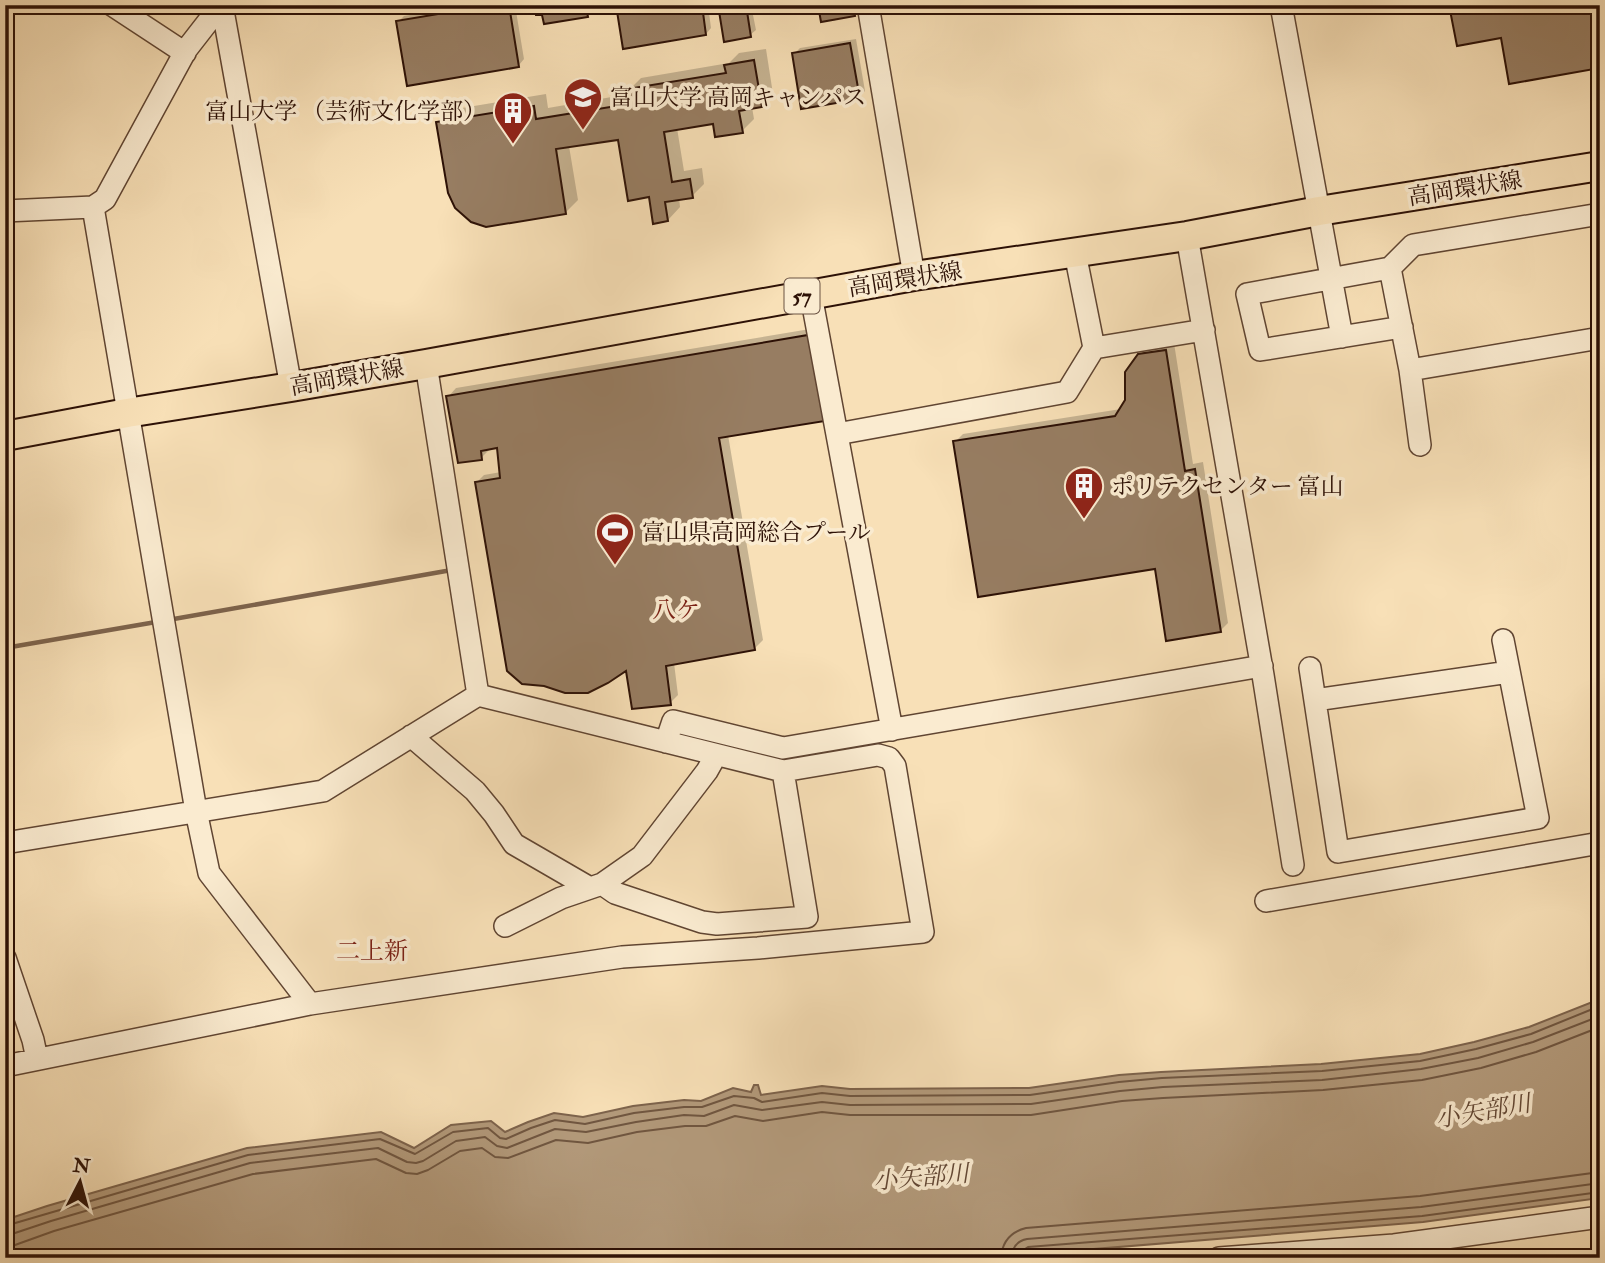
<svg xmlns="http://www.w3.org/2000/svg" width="1605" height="1263" font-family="'IM FELL Double Pica','Noto Serif JP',serif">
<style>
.water{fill:#b39a7b;stroke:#7d634c;stroke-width:2}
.shadow{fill:#0003}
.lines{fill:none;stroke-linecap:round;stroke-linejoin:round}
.shore{stroke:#705640;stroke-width:2}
.stream{stroke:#7d634c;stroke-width:4.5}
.building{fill:#977d62;stroke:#2d1106;stroke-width:2}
.minor-casing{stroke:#604532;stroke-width:24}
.major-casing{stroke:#2d1106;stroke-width:32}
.minor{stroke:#faebd0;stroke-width:21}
.major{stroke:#f8e0b7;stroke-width:28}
.labels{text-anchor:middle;stroke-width:7;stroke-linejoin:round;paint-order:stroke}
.shield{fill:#faebd0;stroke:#6a5243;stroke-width:2}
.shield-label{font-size:21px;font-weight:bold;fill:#2d1106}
.poi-label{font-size:23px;fill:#2d1106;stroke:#faebd0;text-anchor:start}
.street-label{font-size:23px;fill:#2d1106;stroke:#faebd0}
.neighbourhood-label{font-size:24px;fill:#7a1f14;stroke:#faebd0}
.water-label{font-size:24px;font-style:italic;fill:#634835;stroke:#faebd0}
</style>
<rect width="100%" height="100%" fill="#f8e0b7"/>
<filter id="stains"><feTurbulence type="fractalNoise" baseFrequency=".00286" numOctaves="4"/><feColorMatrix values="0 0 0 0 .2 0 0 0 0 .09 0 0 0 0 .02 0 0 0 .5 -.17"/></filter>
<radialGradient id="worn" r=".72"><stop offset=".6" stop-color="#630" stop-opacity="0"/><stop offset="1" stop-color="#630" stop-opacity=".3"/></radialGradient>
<path class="water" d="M 1600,999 L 1600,1198 L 1423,1222 L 984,1258 L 5,1258 L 5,1220 L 47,1206 L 247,1148 L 381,1132 L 414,1148 L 451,1125 L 491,1121 L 505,1132 L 528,1122 L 554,1113 L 583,1117 L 633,1106 L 684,1100 L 701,1101 L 733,1088 L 751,1092 L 754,1085 L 758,1085 L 761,1095 L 822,1086 L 850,1089 L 1029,1088 L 1119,1075 L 1161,1072 L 1321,1064 L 1420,1054 L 1474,1042 L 1529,1027 Z"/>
<path class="shadow" d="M 469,5 L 515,5 L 524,59 L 519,65 L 398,22 L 404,16 Z
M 592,5 L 593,9 L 587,15 L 544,13 Z
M 618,5 L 708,5 L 711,28 L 706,34 Z
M 719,5 L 751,5 L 756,30 L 750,35 Z
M 820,5 L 859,5 L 860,9 L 854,15 Z
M 856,39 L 865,91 L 859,97 L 794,54 L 800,48 Z
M 766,49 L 773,94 L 761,106 L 752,107 L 754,119 L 742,131 L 715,122 L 677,128 L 684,171 L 702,168 L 704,184 L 692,196 L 679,198 L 680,207 L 668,220 L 650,195 L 619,138 L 569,146 L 578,200 L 565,213 L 438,122 L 450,110 L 546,94 L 548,108 L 629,94 L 629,90 L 641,78 L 729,63 L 739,53 Z
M 816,328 L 728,435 L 763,640 L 754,649 L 674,663 L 678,695 L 670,703 L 628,668 L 476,483 L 484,475 L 501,472 L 499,446 L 489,447 L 489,450 L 481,458 L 448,397 L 456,388 Z
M 1174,343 L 1193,464 L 1203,462 L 1228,623 L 1220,631 L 1156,567 L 955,442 L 963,434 L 1121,409 L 1127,400 L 1139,355 L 1148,347 Z"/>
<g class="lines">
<path class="shore" d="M 5,1226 L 248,1155 L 380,1139 L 415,1154 L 453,1132 L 488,1128 L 500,1138 L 506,1139 L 531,1128 L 555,1120 L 585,1124 L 634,1113 L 684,1107 L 702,1107 L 734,1096 L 754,1098 L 762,1102 L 822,1093 L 850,1096 L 1030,1095 L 1119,1082 L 1162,1078 L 1322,1071 L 1420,1061 L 1476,1049 L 1531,1034 L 1600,1006
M 5,1235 L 12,1234 L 51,1221 L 250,1163 L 378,1148 L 407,1162 L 416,1163 L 423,1161 L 456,1141 L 485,1137 L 497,1146 L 507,1148 L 555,1129 L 586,1132 L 636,1122 L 684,1115 L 704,1116 L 734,1105 L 762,1110 L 822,1102 L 850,1105 L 1031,1104 L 1120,1091 L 1163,1087 L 1322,1080 L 1421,1069 L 1478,1058 L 1533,1042 L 1600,1016
M 5,1245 L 15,1245 L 54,1231 L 253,1174 L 376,1159 L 406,1173 L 417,1174 L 428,1170 L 460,1151 L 482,1148 L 495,1157 L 508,1158 L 556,1140 L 588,1143 L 637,1132 L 685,1126 L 706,1126 L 735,1116 L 763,1121 L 822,1112 L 850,1115 L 1031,1115 L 1122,1101 L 1163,1098 L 1323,1090 L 1422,1080 L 1481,1068 L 1536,1052 L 1600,1027
M 1001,1258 C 1002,1242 1010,1232 1026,1228 L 1420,1196 L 1600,1172
M 1012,1258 C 1012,1248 1017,1241 1027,1239 L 1421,1207 L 1600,1183
M 1021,1258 L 1022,1251 L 1028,1247 L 1422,1216 L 1600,1192"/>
<path class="stream" d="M 168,620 L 446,571
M 5,648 L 156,622"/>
</g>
<path class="building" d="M 492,5 L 509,5 L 519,67 L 407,86 L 396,21 Z
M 535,5 L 593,5 L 593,6 L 586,7 L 588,17 L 544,24 L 542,15 L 536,15 Z
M 616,5 L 702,5 L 706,35 L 623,49 Z
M 718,5 L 746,5 L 751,37 L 724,42 Z
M 818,5 L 853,5 L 855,16 L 821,22 Z
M 1449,5 L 1600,5 L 1600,68 L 1509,84 L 1501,38 L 1457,46 Z
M 850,43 L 860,99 L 801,109 L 792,53 Z
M 754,60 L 762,107 L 739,111 L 743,133 L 715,137 L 713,124 L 664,132 L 672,182 L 690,179 L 693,198 L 665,202 L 668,221 L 653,224 L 649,197 L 628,201 L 618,140 L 556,149 L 566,214 L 486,227 L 471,222 L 455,208 L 448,193 L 436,122 L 534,106 L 536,119 L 629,104 L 627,89 L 726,73 L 724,65 Z
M 808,335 L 825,421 L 719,438 L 755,650 L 666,666 L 671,705 L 632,709 L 626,671 L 608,683 L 588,693 L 565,693 L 544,686 L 522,684 L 507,671 L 475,482 L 500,478 L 497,448 L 481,451 L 482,460 L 458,463 L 446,396 Z
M 1166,350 L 1185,471 L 1195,469 L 1221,632 L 1166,641 L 1155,569 L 978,597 L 953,441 L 1115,416 L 1125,400 L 1125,372 L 1138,354 Z"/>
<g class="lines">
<g class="minor-casing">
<path id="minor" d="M 112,5 L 185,53
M 221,5 L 186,50 L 105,199 L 93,207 L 196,811 L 209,873 L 310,1004
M 222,5 L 291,387
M 868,5 L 914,276
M 1281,5 L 1342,337
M 5,211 L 93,207
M 1187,236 L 1263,675 L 1293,865
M 1075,253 L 1094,348
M 1390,268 L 1410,370 L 1420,445
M 811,295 L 892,730
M 1402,327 L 1260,350 L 1247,294 L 1390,268 L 1413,245 L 1600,214
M 426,364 L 478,695
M 1410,370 L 1600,338
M 837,434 L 1067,392 L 1094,348 L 1204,330
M 1310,668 L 1338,852 L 1538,818 L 1503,640
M 1315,700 L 1509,672
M 411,736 L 475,791 L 494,814 L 514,844 L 590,888
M 666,742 L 673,721 L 783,748 L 1262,666
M 5,843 L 323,791 L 478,695 L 783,771 L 878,755 L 889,758 L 895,766 L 923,932 L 758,948 L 622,957 L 310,1004 L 5,1066
M 602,884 L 615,893 L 702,922 L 717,924 L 807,917 L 783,771
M 1266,901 L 1600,843
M 505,926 L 561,898 L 602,884 L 642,856 L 707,771 L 716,755
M 5,958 L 33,1040 L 37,1059
M 1219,1258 L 1394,1245 L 1600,1217"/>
</g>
<g class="major-casing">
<path id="major" d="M 5,436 L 127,413 L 291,387 L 426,364 L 914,276 L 1187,236 L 1319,211 L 1600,166"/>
</g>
<use href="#minor" class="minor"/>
<use href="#major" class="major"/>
</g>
<defs>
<g id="university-pin" transform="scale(2.0125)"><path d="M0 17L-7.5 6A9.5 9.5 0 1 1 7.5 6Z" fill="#8f2418" stroke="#faebd0"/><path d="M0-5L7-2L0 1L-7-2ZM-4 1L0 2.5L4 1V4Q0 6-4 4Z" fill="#fff"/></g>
<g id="building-pin" transform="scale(2.0125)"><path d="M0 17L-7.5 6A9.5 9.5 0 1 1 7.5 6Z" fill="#8f2418" stroke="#faebd0"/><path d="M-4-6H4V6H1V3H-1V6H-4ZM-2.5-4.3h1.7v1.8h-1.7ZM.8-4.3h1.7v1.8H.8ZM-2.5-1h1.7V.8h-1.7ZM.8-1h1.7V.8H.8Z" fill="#fff"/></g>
<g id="stadium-pin" transform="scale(2.0125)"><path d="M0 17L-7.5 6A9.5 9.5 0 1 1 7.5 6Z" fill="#8f2418" stroke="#faebd0"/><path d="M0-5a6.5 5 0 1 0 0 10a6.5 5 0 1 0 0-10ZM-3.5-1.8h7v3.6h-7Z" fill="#fff"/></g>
</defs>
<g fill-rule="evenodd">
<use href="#university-pin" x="583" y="97"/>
<use href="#building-pin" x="513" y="111"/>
<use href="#building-pin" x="1084" y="486"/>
<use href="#stadium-pin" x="615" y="532"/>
</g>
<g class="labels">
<rect class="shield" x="784.5" y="278.5" width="35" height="35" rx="5"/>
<g class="shield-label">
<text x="802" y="303">57</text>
</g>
<g class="poi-label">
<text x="610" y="105">富山大学 高岡キャンパス</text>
<text x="486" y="119" text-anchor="end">富山大学 （芸術文化学部）</text>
<text x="1111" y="494">ポリテクセンター 富山</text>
<text x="642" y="540">富山県高岡総合プール</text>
</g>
<g class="street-label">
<text transform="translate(1465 188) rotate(-9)" y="8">高岡環状線</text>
<text transform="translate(905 279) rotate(-9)" y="8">高岡環状線</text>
<text transform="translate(347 377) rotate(-10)" y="8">高岡環状線</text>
</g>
<g class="neighbourhood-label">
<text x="676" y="618">八ケ</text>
<text x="372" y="959">二上新</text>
</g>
<g class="water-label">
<text transform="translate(1483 1111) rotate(-10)" y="8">小矢部川</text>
<text transform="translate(921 1177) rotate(-5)" y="8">小矢部川</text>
</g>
</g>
<rect width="1605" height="1263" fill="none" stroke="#f8e0b7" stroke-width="28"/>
<rect x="7" y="7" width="1591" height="1249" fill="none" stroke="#2d1106" stroke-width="3.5"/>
<rect x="14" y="14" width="1577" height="1235" fill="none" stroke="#2d1106" stroke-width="2"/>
<g transform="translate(80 1182) rotate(6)" stroke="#faebd0" stroke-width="5" paint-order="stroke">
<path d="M0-5L12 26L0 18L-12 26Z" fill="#2d1106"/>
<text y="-10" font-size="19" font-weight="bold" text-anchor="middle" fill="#2d1106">N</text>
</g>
<rect width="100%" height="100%" filter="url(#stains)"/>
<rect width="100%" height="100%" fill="url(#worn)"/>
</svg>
